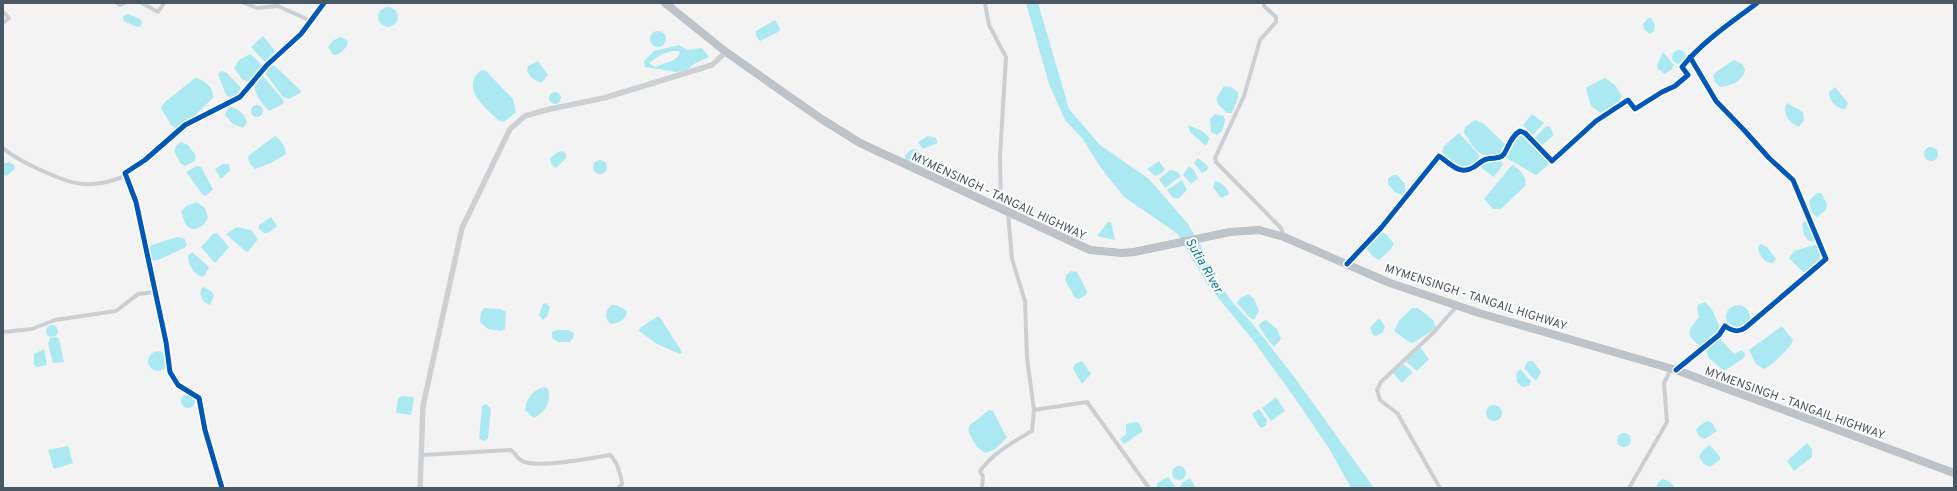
<svg xmlns="http://www.w3.org/2000/svg" width="1957" height="491" font-family="Overpass,sans-serif">
<style>
.water{fill:#aae9f2;fill-rule:evenodd}
.lines{fill:none;stroke-linecap:round;stroke-linejoin:round}
.highway-casing{stroke:#b7bec3;stroke-width:8}
.street{stroke:#cccfd2;stroke-width:4}
.secondary{stroke:#cdd0d3;stroke-width:5.5}
.highway{stroke:#bdc3c8;stroke-width:7}
.cycleway-casing{stroke:#fff;stroke-width:8}
.cycleway{stroke:#0057b8;stroke-width:5}
.labels{text-anchor:middle;stroke-width:4;stroke-linejoin:round;paint-order:stroke}
.street-label{font-size:12px;fill:#485761;stroke:#fff}
.water-label{font-size:13px;font-style:italic;fill:#087d8e;stroke:#fff}
</style>
<rect width="100%" height="100%" fill="#f3f3f3"/>
<path class="water" d="M 1026,3 L 1038,3 L 1069,109 L 1100,145 L 1149,179 L 1188,224 L 1202,248 L 1209,269 L 1233,303 L 1252,323 L 1295,378 L 1374,488 L 1351,488 L 1330,450 L 1299,404 L 1253,340 L 1207,284 L 1178,234 L 1124,197 L 1101,168 L 1082,138 L 1065,120 L 1049,84 Z
M378 17a10 10 0 1 1 20 0a10 10 0 1 1-20 0Z
M 128,14 L 140,19 L 142,22 L 141,26 L 137,27 L 124,21 L 123,16 Z
M 1648,18 L 1651,18 L 1655,25 L 1654,31 L 1650,34 L 1644,29 L 1643,24 Z
M 775,20 L 780,29 L 780,31 L 760,41 L 756,36 L 756,31 Z
M650 39a8 8 0 1 1 16 0a8 8 0 1 1-16 0Z
M 263,36 L 275,51 L 271,58 L 265,62 L 251,47 Z
M 341,37 L 348,41 C 347,48 340,56 333,55 L 328,47 L 334,40 Z
M 679,45 L 687,50 L 702,48 L 709,57 L 694,64 L 687,70 L 676,72 L 645,67 L 644,61 L 654,51 ZM 673,51 L 679,51 L 680,54 L 674,60 L 655,67 L 649,63 L 662,54 Z
M1672 57a7 7 0 1 1 14 0a7 7 0 1 1-14 0Z
M 1663,52 L 1674,65 L 1671,70 L 1665,74 L 1658,69 L 1657,65 Z
M 250,54 L 259,62 L 262,67 L 255,77 L 247,82 L 242,79 L 234,68 L 239,60 Z
M 1734,60 L 1742,64 L 1745,69 C 1744,81 1731,86 1720,87 L 1715,82 L 1713,76 L 1717,71 Z
M 538,61 L 548,75 L 541,83 L 532,78 L 527,71 L 528,66 Z
M 274,65 L 298,88 L 301,91 L 300,93 L 289,99 L 283,97 L 265,73 L 270,67 Z
M 481,70 L 486,71 L 513,99 L 516,112 L 504,122 L 498,120 C 484,106 460,88 481,70 Z
M 221,71 L 227,73 L 241,88 L 233,99 L 226,95 L 218,74 Z
M 263,76 L 284,101 L 283,104 L 269,111 C 261,103 245,83 263,76 Z
M 195,78 C 204,79 215,89 213,98 L 190,120 L 175,128 L 171,125 L 161,108 L 165,102 Z
M 1605,78 L 1615,85 L 1622,96 L 1618,103 L 1601,113 L 1591,106 L 1586,89 L 1587,87 Z
M 1224,86 L 1231,87 L 1238,92 L 1238,98 L 1232,113 L 1227,113 L 1219,105 L 1216,99 Z
M 1835,87 L 1848,103 L 1845,109 C 1836,109 1829,100 1829,92 Z
M549 98a6 6 0 1 1 12 0a6 6 0 1 1-12 0Z
M 1787,103 L 1803,112 L 1804,120 L 1799,127 C 1789,124 1781,112 1787,103 Z
M251 111a6 6 0 1 1 12 0a6 6 0 1 1-12 0Z
M 232,107 C 239,109 245,115 247,122 L 243,128 L 233,124 L 225,115 L 228,108 Z
M 1215,114 L 1224,116 L 1225,121 L 1222,131 L 1217,135 L 1211,132 L 1210,119 Z
M 1532,114 L 1544,123 L 1532,136 L 1523,125 Z
M 1475,120 L 1484,124 L 1505,144 C 1507,155 1488,158 1480,153 C 1473,149 1469,139 1464,133 L 1465,127 Z
M 1188,125 L 1202,131 L 1210,138 L 1206,146 L 1190,132 Z
M 1546,126 L 1550,127 L 1554,135 L 1541,146 L 1535,137 Z
M 1459,133 L 1480,156 L 1478,161 L 1467,168 L 1456,165 L 1442,152 L 1444,146 Z
M 1521,133 L 1549,161 L 1548,165 L 1536,175 L 1506,158 L 1507,153 Z
M 275,136 C 281,139 286,148 286,154 L 271,163 L 255,169 L 249,162 L 248,156 Z
M 928,136 L 936,138 L 938,143 L 923,149 L 918,142 Z
M 181,142 L 188,145 L 196,156 L 195,161 L 185,166 L 181,164 L 174,151 L 176,146 Z
M1924 154a7 7 0 1 1 14 0a7 7 0 1 1-14 0Z
M 912,149 L 916,149 L 920,153 L 922,160 L 919,165 L 905,160 L 905,155 Z
M 562,151 L 566,154 L 566,158 L 556,168 L 551,164 L 550,158 L 558,152 Z
M 1198,158 L 1208,166 L 1207,170 L 1202,173 L 1194,163 Z
M 1501,159 L 1503,165 L 1494,177 L 1479,166 L 1490,160 Z
M593 167a7 7 0 1 1 14 0a7 7 0 1 1-14 0Z
M 1159,161 L 1165,170 L 1162,173 L 1155,176 L 1147,169 Z
M 9,162 L 14,165 L 15,169 L 6,176 L 3,173 L 3,164 Z
M 223,164 L 229,164 L 230,170 L 221,179 L 215,169 Z
M 1513,165 C 1520,170 1528,178 1525,186 L 1501,209 L 1493,209 L 1484,199 L 1511,166 Z
M 197,166 L 201,167 L 213,189 L 206,196 L 203,195 L 186,172 Z
M 1189,166 L 1194,170 L 1198,178 L 1191,184 L 1183,175 Z
M 1170,170 L 1178,172 L 1181,176 L 1165,188 L 1159,179 Z
M 1393,175 L 1397,175 L 1405,184 L 1405,191 L 1402,195 L 1395,192 L 1388,184 L 1388,179 Z
M 1182,180 L 1187,190 L 1178,199 L 1172,197 L 1167,190 Z
M 1215,181 C 1221,182 1227,187 1229,194 L 1221,198 L 1213,187 Z
M 1817,193 L 1821,193 L 1827,204 L 1826,210 L 1817,217 L 1812,213 L 1809,201 Z
M 197,202 L 205,208 L 208,217 C 206,222 205,224 200,227 C 187,234 185,222 181,212 L 186,206 Z
M 271,217 L 277,226 L 268,233 L 264,233 L 259,229 L 259,225 Z
M 1805,221 L 1812,225 L 1816,241 L 1815,242 L 1809,241 L 1804,235 L 1802,224 Z
M 1108,222 L 1111,222 L 1115,240 L 1097,236 Z
M 237,227 L 251,230 L 258,239 L 248,252 L 245,251 L 226,234 Z
M 1381,232 L 1386,234 L 1394,244 L 1391,249 L 1379,260 L 1373,257 L 1366,248 L 1369,242 Z
M 217,233 L 229,247 L 216,262 L 214,262 L 201,247 L 213,234 Z
M 177,237 L 184,238 L 187,245 L 184,248 L 158,260 L 151,261 L 149,246 Z
M 1760,244 L 1767,247 L 1776,259 L 1773,263 C 1764,263 1760,256 1758,248 Z
M 1818,244 C 1824,258 1817,268 1803,272 L 1789,258 L 1794,251 Z
M 192,252 L 209,267 L 205,275 L 202,277 C 194,274 188,265 188,256 Z
M 1071,271 L 1077,272 L 1087,291 L 1086,295 L 1079,299 L 1075,298 L 1065,280 L 1067,274 Z
M 204,287 L 212,292 L 214,296 L 210,305 C 203,303 198,295 202,288 Z
M 1249,294 L 1254,299 L 1259,311 L 1254,320 L 1249,317 L 1237,303 L 1240,298 Z
M 1705,302 L 1711,308 L 1720,327 L 1718,332 L 1700,346 C 1685,334 1688,331 1699,317 L 1697,307 L 1699,304 Z
M 546,303 L 550,307 L 547,316 L 543,320 L 539,315 L 543,304 Z
M 612,305 L 616,305 L 627,311 C 626,320 619,323 611,324 C 604,319 605,309 612,305 Z
M1726 317a12 12 0 1 1 24 0a12 12 0 1 1-24 0Z
M 484,308 L 501,309 L 506,312 L 505,329 L 501,331 L 488,329 L 480,322 L 481,312 Z
M 1412,308 L 1418,308 L 1433,320 L 1436,328 L 1413,343 L 1409,342 L 1394,331 L 1399,321 Z
M 658,316 L 661,319 L 682,352 L 680,354 L 657,344 L 639,331 L 640,328 Z
M 1378,319 L 1381,320 L 1385,327 L 1383,332 L 1376,336 L 1373,335 L 1370,328 Z
M 1266,320 L 1277,329 L 1281,339 L 1274,347 L 1265,336 L 1259,326 L 1260,323 Z
M46 331a6 6 0 1 1 12 0a6 6 0 1 1-12 0Z
M 1782,326 L 1793,340 C 1792,347 1771,366 1764,369 L 1756,364 L 1749,350 Z
M 557,330 L 568,330 L 574,333 L 573,338 L 570,342 L 558,342 L 552,338 L 552,332 Z
M 50,338 L 56,337 L 59,339 L 64,362 L 53,363 L 48,344 Z
M 1717,339 L 1720,339 L 1734,354 L 1742,350 L 1745,354 L 1744,358 L 1724,371 L 1709,358 L 1706,351 Z
M 1420,347 L 1429,359 L 1417,371 L 1405,361 Z
M 44,349 L 47,365 L 36,367 L 34,365 L 34,354 Z
M148 361a10 10 0 1 1 20 0a10 10 0 1 1-20 0Z
M 1082,361 L 1091,374 L 1082,384 L 1073,369 L 1075,364 Z
M 1528,361 L 1533,361 L 1541,372 L 1536,381 L 1524,368 Z
M 1403,364 L 1413,372 L 1402,383 L 1393,373 Z
M 1520,369 L 1531,381 L 1529,386 L 1522,387 L 1517,382 L 1516,374 Z
M 545,387 L 548,389 C 552,402 545,412 534,418 L 525,410 C 526,399 533,389 545,387 Z
M181 401a7 7 0 1 1 14 0a7 7 0 1 1-14 0Z
M 402,396 L 412,397 L 414,399 L 411,415 L 396,413 L 398,398 Z
M 1276,397 L 1285,411 L 1271,421 L 1262,408 Z
M 486,404 L 491,409 L 488,438 L 485,441 L 479,439 L 482,406 Z
M1486 413a8 8 0 1 1 16 0a8 8 0 1 1-16 0Z
M 1259,409 L 1267,420 L 1266,425 L 1262,428 L 1259,426 L 1252,414 Z
M 989,410 L 993,411 L 1007,438 L 995,449 L 986,453 C 976,448 972,440 968,430 L 970,425 Z
M 1707,421 L 1712,423 L 1717,431 L 1705,439 L 1699,436 L 1696,430 L 1699,426 Z
M 1136,422 L 1139,423 L 1143,431 L 1124,444 L 1120,439 L 1126,434 L 1126,424 Z
M1617 440a7 7 0 1 1 14 0a7 7 0 1 1-14 0Z
M 1807,443 L 1812,449 L 1812,457 L 1794,471 L 1787,461 Z
M 1710,445 L 1720,457 L 1720,460 L 1710,467 L 1704,464 L 1699,457 L 1703,450 Z
M 68,446 L 73,463 L 54,469 L 48,450 Z
M1172 473a7 7 0 1 1 14 0a7 7 0 1 1-14 0Z
M 1168,477 L 1176,488 L 1157,488 L 1157,483 Z
M 1190,478 L 1196,488 L 1180,488 L 1182,483 Z
M 1663,479 L 1670,482 L 1675,488 L 1656,488 L 1658,482 Z"/>
<g class="lines">
<g class="highway-casing">
<path id="highway" d="M 665,3 L 726,52 L 820,118 L 860,143 L 1090,250 L 1122,253 L 1134,252 L 1230,232 L 1259,230 L 1284,237 L 1390,283 L 1479,313 L 1676,370 L 1954,473"/>
</g>
<path class="street" d="M 117,3 L 120,5 L 125,3
M 142,3 L 158,12 L 164,3
M 244,3 L 257,8 L 278,6 L 311,21
M 985,3 L 989,25 L 1006,57 L 1000,156 L 1001,209
M 1264,3 L 1264,6 L 1276,17 L 1276,22 L 1260,40 L 1244,96 L 1215,158 L 1216,162 L 1281,228 L 1284,237
M 3,12 L 9,18 L 3,23
M 3,148 C 16,160 66,184 84,184 C 99,185 112,181 126,176
M 1347,264 L 1381,228 L 1439,156 C 1451,164 1460,176 1474,167 C 1479,164 1482,160 1487,159 C 1493,157 1500,160 1504,154 C 1509,146 1511,136 1520,131 L 1525,133 L 1552,161 L 1596,121 L 1628,100 L 1635,109 L 1662,92 L 1675,86 L 1688,75 L 1682,67 C 1703,41 1731,23 1757,3
M 3,332 L 32,329 L 55,320 L 116,311 L 138,294 L 155,292
M 1677,370 L 1719,335 L 1725,326 C 1732,331 1738,333 1745,328 L 1826,259 L 1793,180 L 1769,158 L 1744,130 L 1716,101 L 1690,57
M 1034,410 L 1087,402 L 1149,488
M 422,455 L 511,450 C 515,453 518,459 522,461 C 537,469 592,458 610,455 C 617,461 621,475 622,484 L 618,488
M 222,488 L 205,430 L 199,398 L 178,385 L 170,372 L 166,342 L 136,202 L 125,173 L 145,160 L 185,125 L 240,97 L 267,65 L 301,34 L 324,3
M 982,488 L 983,477 L 980,471 C 993,453 1013,442 1032,431 L 1034,410 L 1027,358 L 1025,301 L 1012,259 L 1008,213
M 1440,488 L 1404,425 L 1398,414 L 1380,400 L 1377,390 L 1381,382 L 1434,332 L 1457,306
M 1629,488 L 1667,422 L 1664,383 L 1671,369"/>
<path class="secondary" d="M 420,488 L 423,406 L 462,228 L 510,129 L 525,116 L 550,109 L 604,98 L 712,65 L 726,52"/>
<use href="#highway" class="highway"/>
<g class="cycleway-casing">
<path id="cycleway" d="M 1347,264 L 1381,228 L 1439,156 C 1451,164 1460,176 1474,167 C 1479,164 1482,160 1487,159 C 1493,157 1500,160 1504,154 C 1509,146 1511,136 1520,131 L 1525,133 L 1552,161 L 1596,121 L 1628,100 L 1635,109 L 1662,92 L 1675,86 L 1688,75 L 1682,67 C 1703,41 1731,23 1757,3
M 1676,370 L 1719,335 L 1725,326 C 1732,331 1738,333 1745,328 L 1826,259 L 1793,180 L 1769,158 L 1744,130 L 1716,101 L 1690,57
M 222,488 L 205,430 L 199,398 L 178,385 L 170,372 L 166,342 L 136,202 L 125,173 L 145,160 L 185,125 L 240,97 L 267,65 L 301,34 L 324,3"/>
</g>
<use href="#cycleway" class="cycleway"/>
</g>
<g class="labels">
<g class="street-label">
<text transform="translate(999 196) rotate(25)" y="4">MYMENSINGH - TANGAIL HIGHWAY</text>
<text transform="translate(1476 297) rotate(18)" y="4">MYMENSINGH - TANGAIL HIGHWAY</text>
<text transform="translate(1795 403) rotate(20)" y="4">MYMENSINGH - TANGAIL HIGHWAY</text>
</g>
<g class="water-label">
<text transform="translate(1205 265) rotate(60)" y="5">Sutia River</text>
</g>
</g>
<rect width="1957" height="491" fill="none" stroke="#485761" stroke-width="8"/>
</svg>
